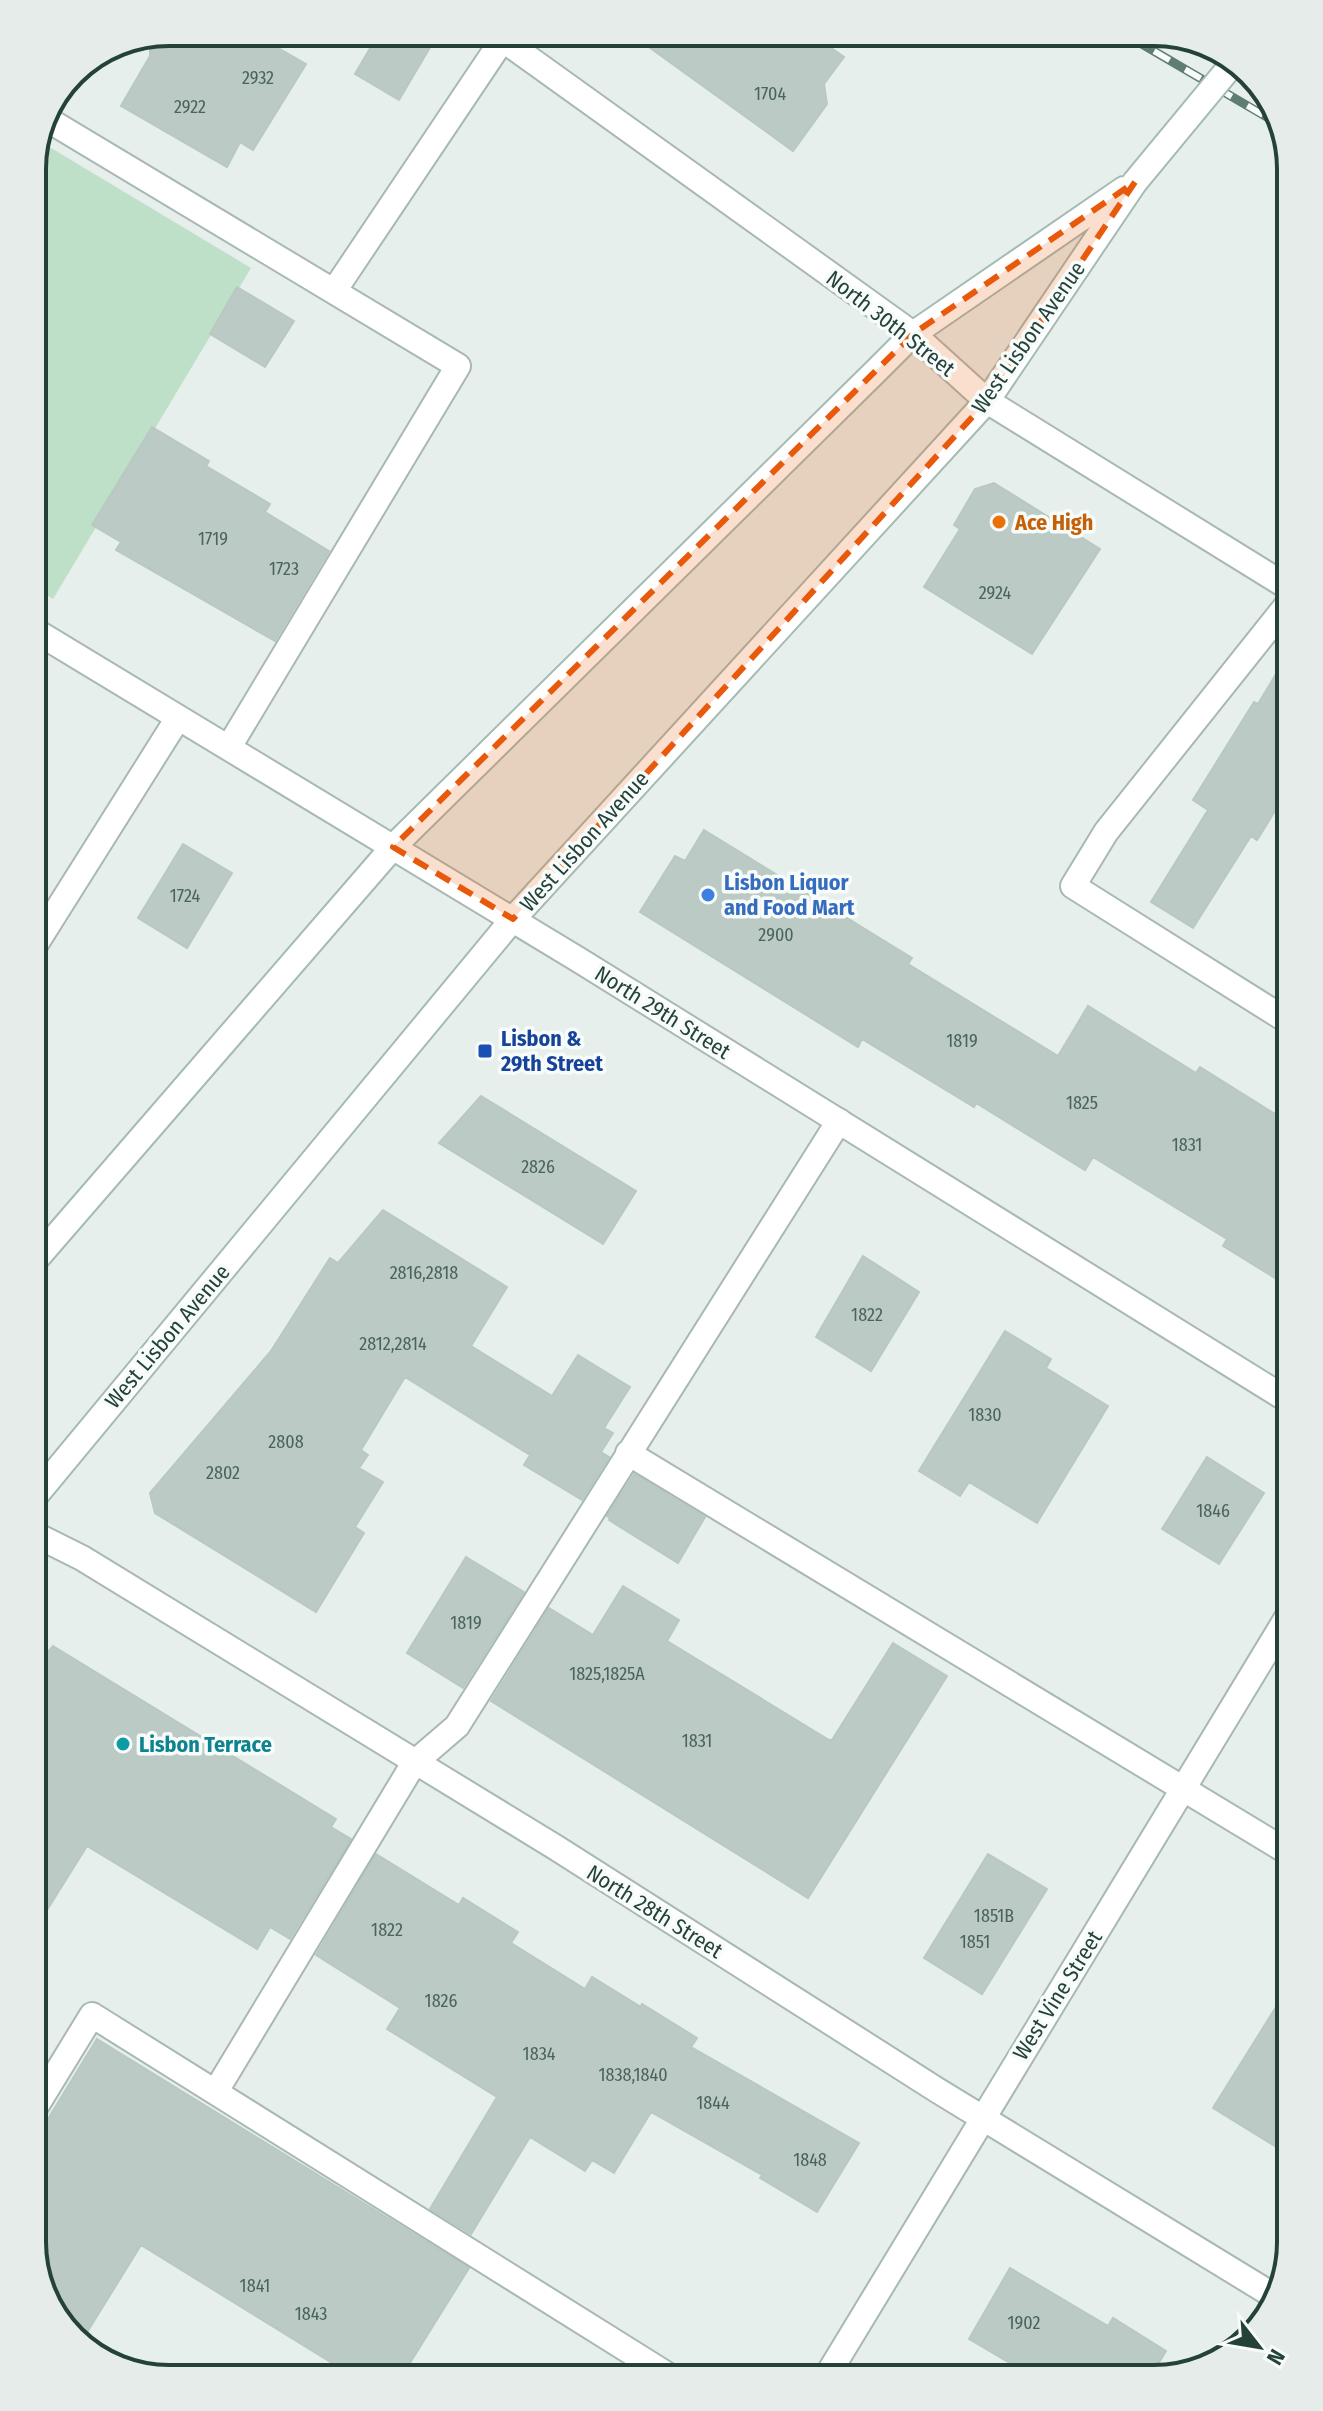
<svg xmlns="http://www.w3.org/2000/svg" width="1323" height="2411" font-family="'Fira Sans Condensed',sans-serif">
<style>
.green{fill:#bfe0c8}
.building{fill:#bbcac4;stroke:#b8c9c2;stroke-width:2}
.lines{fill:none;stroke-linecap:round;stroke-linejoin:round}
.service-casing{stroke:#a8b8b2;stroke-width:28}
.minor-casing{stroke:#a8b8b2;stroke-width:28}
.secondary-casing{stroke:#a4bbb3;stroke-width:28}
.service{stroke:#fff;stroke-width:24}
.minor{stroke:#fff;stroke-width:24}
.secondary{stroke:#fff;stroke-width:24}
.rail-casing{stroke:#5f7d75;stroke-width:9}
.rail{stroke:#f7fbf9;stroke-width:6;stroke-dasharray:18;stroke-linecap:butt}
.secondary-bridge-casing{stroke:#a4bbb3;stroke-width:28;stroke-linecap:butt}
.secondary-bridge{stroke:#fff;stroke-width:24}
.marked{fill:#e8590c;fill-opacity:0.2;stroke:#e8590c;stroke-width:6;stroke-dasharray:16 10;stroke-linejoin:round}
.food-dot{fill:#e8710a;stroke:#f7fbf9;stroke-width:3}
.shop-dot{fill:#3f7fe0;stroke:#f7fbf9;stroke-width:3}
.transit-dot{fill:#1a4fb4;stroke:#f7fbf9;stroke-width:3}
.culture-dot{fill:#0f9aa8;stroke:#f7fbf9;stroke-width:3}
.labels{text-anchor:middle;stroke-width:7;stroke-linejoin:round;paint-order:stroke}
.number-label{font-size:18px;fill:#4a645c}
.street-label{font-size:22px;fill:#24423a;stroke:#f7fbf9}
.food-label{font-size:22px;font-weight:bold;fill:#c56008;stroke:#f7fbf9;text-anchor:start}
.shop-label{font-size:22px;font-weight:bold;fill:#366cbe;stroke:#f7fbf9;text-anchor:start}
.transit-label{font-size:22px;font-weight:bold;fill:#164399;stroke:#f7fbf9;text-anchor:start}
.culture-label{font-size:22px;font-weight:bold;fill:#0d838f;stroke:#f7fbf9;text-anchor:start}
.rim{fill:none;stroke:#24423a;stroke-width:4}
</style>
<rect width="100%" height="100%" fill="#e6efeb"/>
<path class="green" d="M 41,142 L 251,268 L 53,599 L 32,586 L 32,161 Z"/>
<path class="building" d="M 767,36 L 814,36 L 844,57 L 824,84 L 827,104 L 793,151 L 635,37 Z
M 435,39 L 399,100 L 355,74 L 375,40 Z
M 266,41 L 306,64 L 253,150 L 240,142 L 227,167 L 121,106 L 150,56 L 150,42 Z
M 237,287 L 294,321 L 265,367 L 210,334 Z
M 152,427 L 209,461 L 206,466 L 270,504 L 265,512 L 329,551 L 275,641 L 116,550 L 121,542 L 92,525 Z
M 994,483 L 1100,549 L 1032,654 L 924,587 L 960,529 L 954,525 L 975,489 Z
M 1291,649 L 1291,785 L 1257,840 L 1251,836 L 1193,928 L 1151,902 L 1208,810 L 1193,800 L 1254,702 L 1258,704 Z
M 704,830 L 912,958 L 908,964 L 1058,1056 L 1088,1006 L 1196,1073 L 1200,1067 L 1291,1124 L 1291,1251 L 1275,1278 L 1223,1246 L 1227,1239 L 1093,1157 L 1085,1170 L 976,1103 L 974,1107 L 862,1039 L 858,1047 L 640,912 L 675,856 L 685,861 Z
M 183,844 L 232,873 L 187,948 L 138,918 Z
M 481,1096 L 636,1191 L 603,1244 L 439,1143 Z
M 383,1210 L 507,1287 L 471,1346 L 552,1396 L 578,1355 L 630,1387 L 604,1428 L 613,1433 L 601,1452 L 609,1457 L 582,1500 L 524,1465 L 530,1455 L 405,1377 L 361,1450 L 368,1455 L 359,1468 L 383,1482 L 355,1527 L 364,1533 L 316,1612 L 155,1513 L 150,1493 L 271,1351 L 330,1258 L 338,1263 Z
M 863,1256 L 919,1292 L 871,1371 L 816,1337 Z
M 1005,1331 L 1051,1359 L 1046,1368 L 1108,1406 L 1037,1523 L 969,1482 L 960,1496 L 919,1471 Z
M 1207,1457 L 1264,1493 L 1219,1564 L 1162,1529 Z
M 634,1474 L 705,1517 L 678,1563 L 609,1520 L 610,1518 L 607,1516 Z
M 466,1557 L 524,1592 L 463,1688 L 407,1653 Z
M 623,1586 L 679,1620 L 667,1641 L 829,1740 L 832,1740 L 893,1643 L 947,1676 L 808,1898 L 491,1701 L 549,1608 L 593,1635 Z
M 53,1646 L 336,1819 L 331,1827 L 351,1839 L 290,1939 L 270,1927 L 257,1949 L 87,1846 L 32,1934 L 32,1670 Z
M 376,1854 L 459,1905 L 463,1898 L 518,1932 L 511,1943 L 585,1989 L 592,1977 L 641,2007 L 642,2004 L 697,2038 L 691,2047 L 859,2143 L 817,2212 L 760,2178 L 762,2175 L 651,2112 L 614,2173 L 592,2160 L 585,2171 L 530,2137 L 471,2234 L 430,2209 L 497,2097 L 387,2029 L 400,2008 L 316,1955 Z
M 988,1854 L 1047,1889 L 982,1994 L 924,1958 Z
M 1291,1983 L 1291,2156 L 1213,2108 Z
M 97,2039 L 469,2268 L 400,2379 L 358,2379 L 141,2245 L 81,2342 L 43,2295 L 32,2242 L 32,2145 Z
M 1010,2268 L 1108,2326 L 1113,2318 L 1166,2351 L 1149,2379 L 1037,2379 L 969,2339 Z"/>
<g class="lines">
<g class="service-casing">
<path id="service" d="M 50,121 L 458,366 L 229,747
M 334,291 L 503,39
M 32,950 L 178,718
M 1291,1023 L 1073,886 L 1106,832 L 1291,600
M 628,1453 L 1291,1854
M 216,2091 L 414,1763 L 457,1726 L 839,1121
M 32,2113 L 92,2015 L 674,2379"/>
</g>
<g class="minor-casing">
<path id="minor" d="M 502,39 L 913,334 L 987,401 L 1291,589
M 32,629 L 579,960 L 1291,1402
M 32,1533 L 82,1558 L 555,1847 L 937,2090 L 1274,2296
M 825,2379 L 1291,1611"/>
</g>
<g class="secondary-casing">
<path id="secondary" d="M 32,1264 L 393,847 L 876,371 L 913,334 L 1124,189
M 32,1500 L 513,919 L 987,401 L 1135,182"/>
</g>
<use href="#service" class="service"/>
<use href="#minor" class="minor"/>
<use href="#secondary" class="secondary"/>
<g class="rail-casing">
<path id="rail" d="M 1123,33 L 1282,126"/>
</g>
<use href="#rail" class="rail"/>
<g class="secondary-bridge-casing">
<path id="secondary-bridge" d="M 1135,182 L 1235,61"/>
</g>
<use href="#secondary-bridge" class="secondary-bridge"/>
</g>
<path class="marked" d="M 1135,182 L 987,401 L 513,919 L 393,847 L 913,334 Z"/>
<circle class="food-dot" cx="999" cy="522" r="8"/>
<circle class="shop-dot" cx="708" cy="895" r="8"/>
<rect class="transit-dot" x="477" y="1043" width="16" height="16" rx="4"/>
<circle class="culture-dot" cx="123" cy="1744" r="8"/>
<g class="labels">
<g class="number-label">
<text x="258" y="84">2932</text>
<text x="770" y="100">1704</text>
<text x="190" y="113">2922</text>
<text x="213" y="545">1719</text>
<text x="284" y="575">1723</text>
<text x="995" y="599">2924</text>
<text x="185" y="902">1724</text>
<text x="776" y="941">2900</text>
<text x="962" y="1047">1819</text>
<text x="1082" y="1109">1825</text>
<text x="1187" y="1151">1831</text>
<text x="538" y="1173">2826</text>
<text x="424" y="1279">2816,2818</text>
<text x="867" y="1321">1822</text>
<text x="393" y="1350">2812,2814</text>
<text x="985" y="1421">1830</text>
<text x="286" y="1448">2808</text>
<text x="223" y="1479">2802</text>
<text x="1213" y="1517">1846</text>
<text x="466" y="1629">1819</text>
<text x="607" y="1680">1825,1825A</text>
<text x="697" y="1747">1831</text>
<text x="994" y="1922">1851B</text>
<text x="387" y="1936">1822</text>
<text x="975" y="1948">1851</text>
<text x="441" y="2007">1826</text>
<text x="539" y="2060">1834</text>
<text x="633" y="2081">1838,1840</text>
<text x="713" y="2109">1844</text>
<text x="810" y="2166">1848</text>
<text x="255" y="2292">1841</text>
<text x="311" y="2320">1843</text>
<text x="1024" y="2329">1902</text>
</g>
<g class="street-label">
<text transform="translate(891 323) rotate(38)" y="8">North 30th Street</text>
<text transform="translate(1028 337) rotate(-55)" y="8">West Lisbon Avenue</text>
<text transform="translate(584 841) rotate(-48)" y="8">West Lisbon Avenue</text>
<text transform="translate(663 1012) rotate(32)" y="8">North 29th Street</text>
<text transform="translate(167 1336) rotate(-50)" y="8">West Lisbon Avenue</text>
<text transform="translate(655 1911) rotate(32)" y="8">North 28th Street</text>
<text transform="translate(1057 1995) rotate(-58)" y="8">West Vine Street</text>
</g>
<g class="food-label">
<text x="1015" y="530">Ace High</text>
</g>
<g class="shop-label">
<text x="724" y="890">Lisbon Liquor<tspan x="724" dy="25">and Food Mart</tspan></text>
</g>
<g class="transit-label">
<text x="501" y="1046">Lisbon &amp;<tspan x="501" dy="25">29th Street</tspan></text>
</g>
<g class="culture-label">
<text x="139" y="1752">Lisbon Terrace</text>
</g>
</g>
<path d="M0 0H1323V2411H0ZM169 46H1154A123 123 0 0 1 1277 169V2242A123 123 0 0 1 1154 2365H169A123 123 0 0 1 46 2242V169A123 123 0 0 1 169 46Z" fill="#e6ecea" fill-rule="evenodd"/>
<path class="rim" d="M169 46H1154A123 123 0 0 1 1277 169V2242A123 123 0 0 1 1154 2365H169A123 123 0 0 1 46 2242V169A123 123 0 0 1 169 46Z"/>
<g transform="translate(1259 2347) rotate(121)" stroke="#f7fbf9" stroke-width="6" paint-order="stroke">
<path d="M0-6L14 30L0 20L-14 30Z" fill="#24423a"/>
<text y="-12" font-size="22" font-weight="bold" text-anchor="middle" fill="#24423a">N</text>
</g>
</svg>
